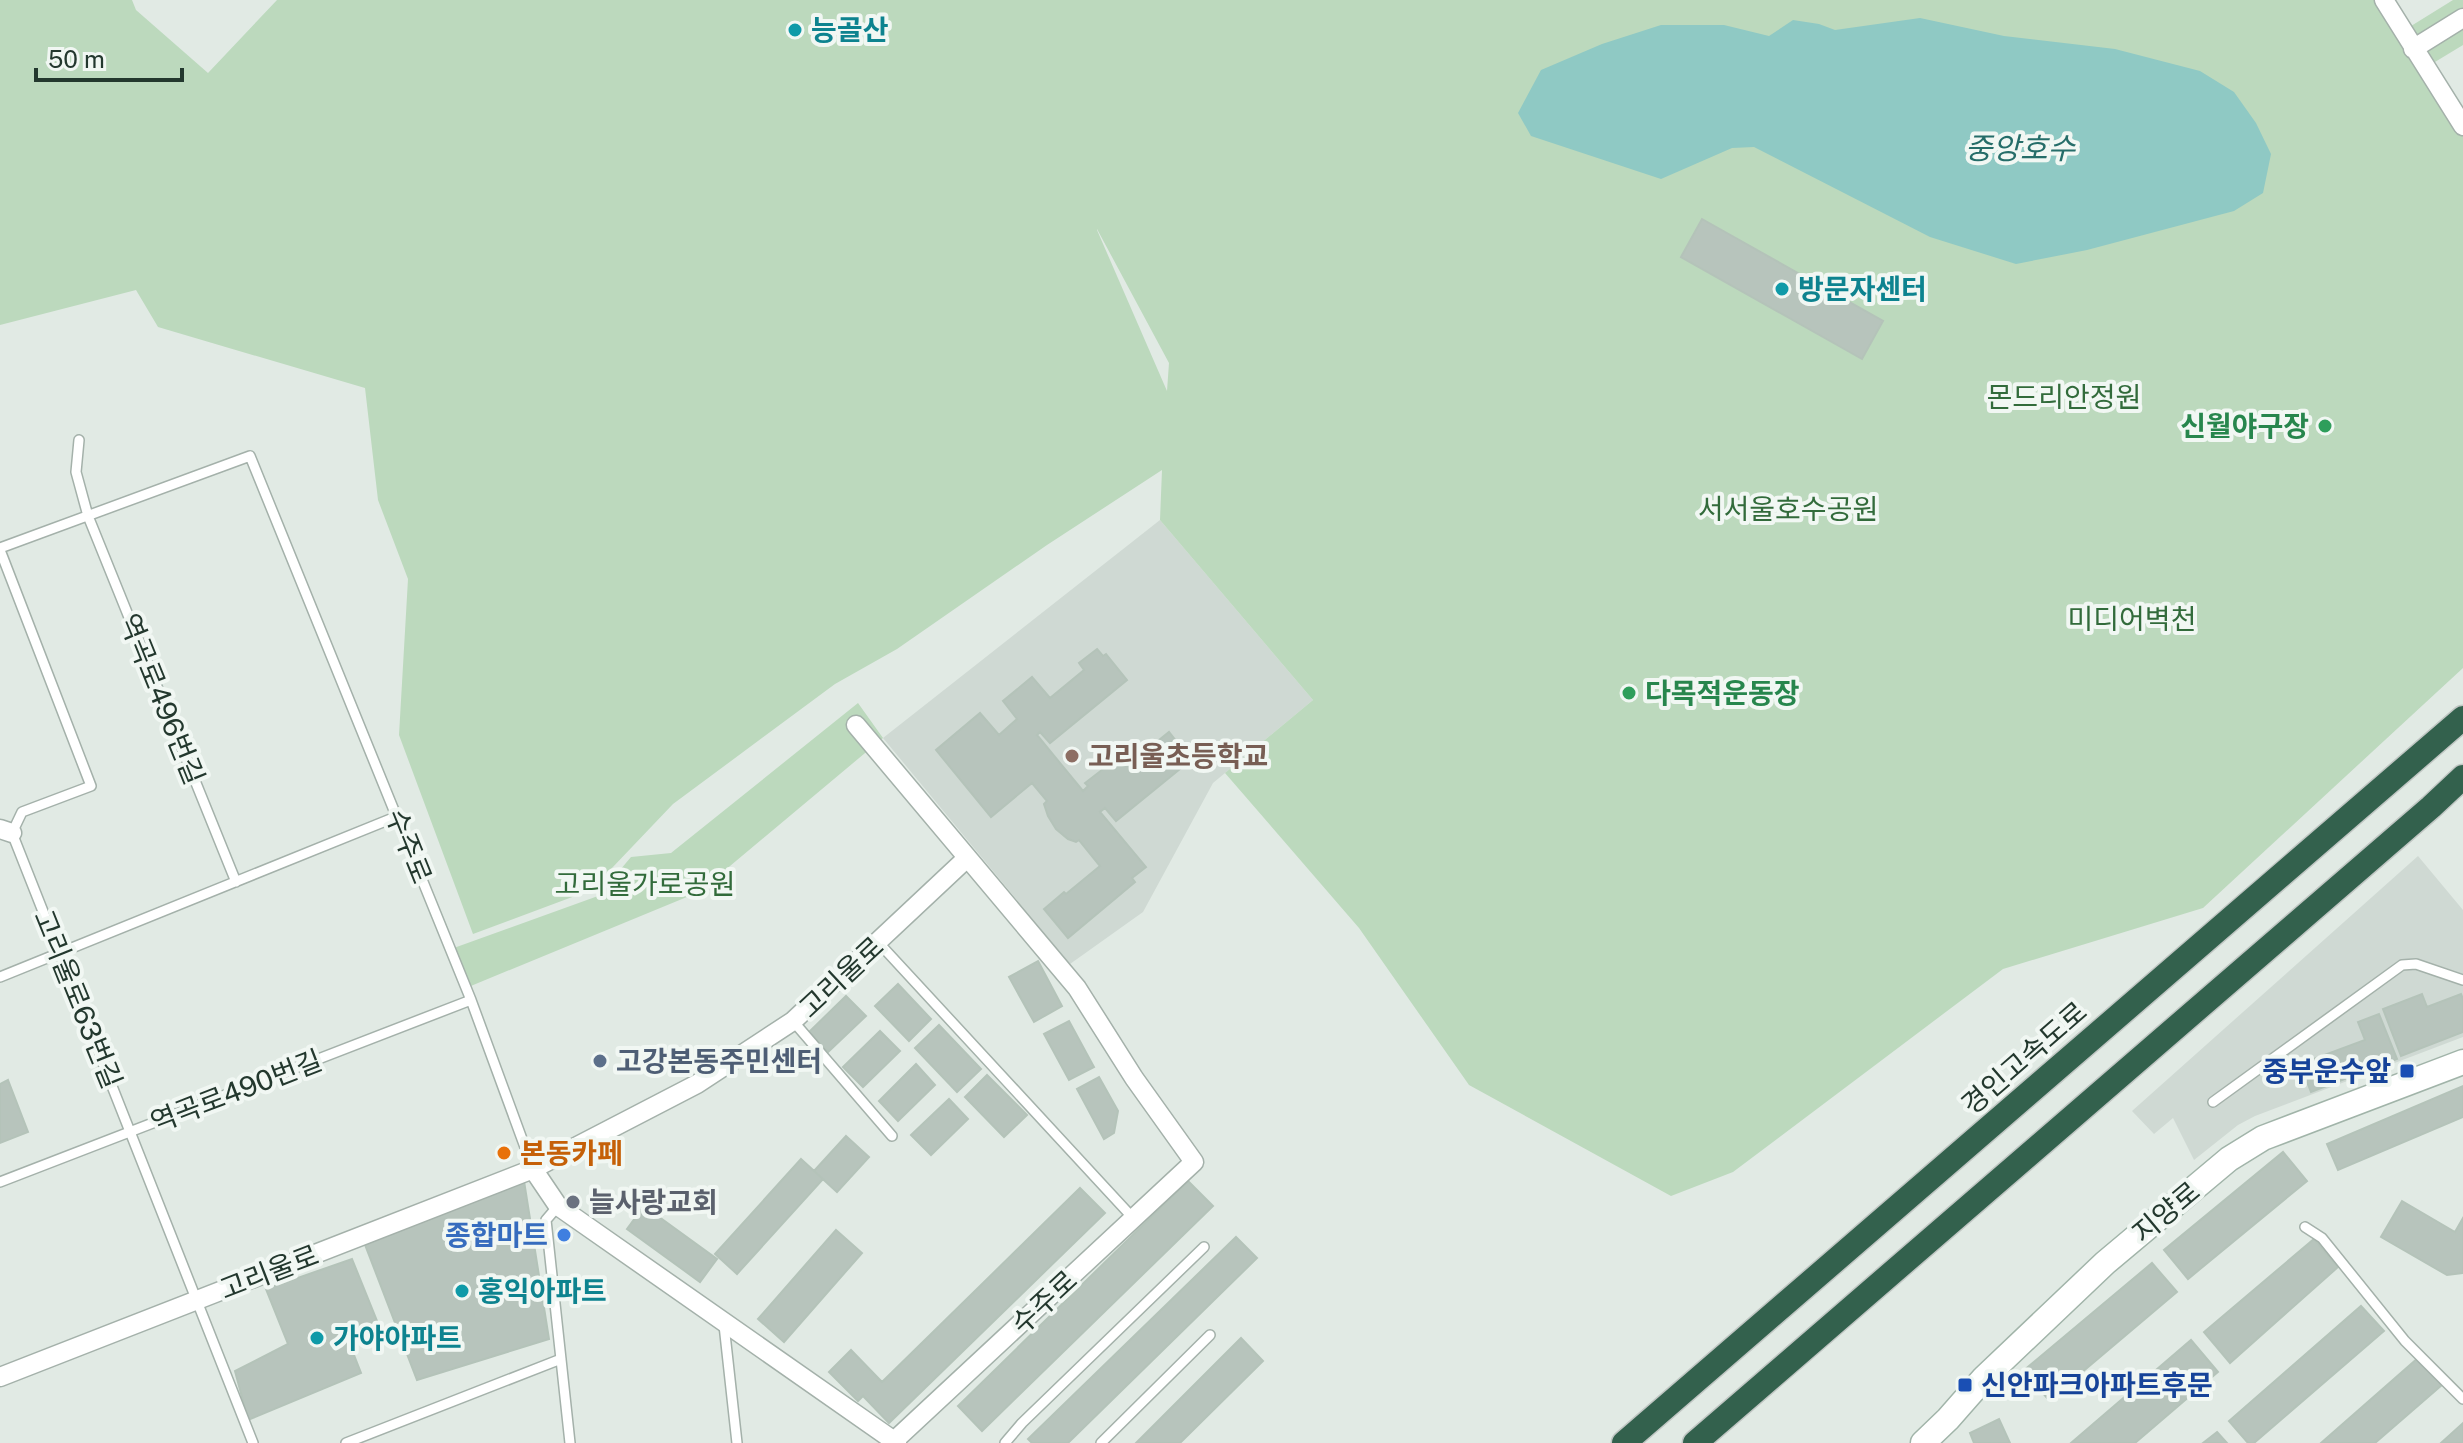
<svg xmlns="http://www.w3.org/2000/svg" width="2463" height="1443" font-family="'Public Sans','Noto Sans KR',sans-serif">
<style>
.built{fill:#cfd9d3}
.green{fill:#bcd9bd;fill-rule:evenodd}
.water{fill:#8fc9c4}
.building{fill:#b7c4bc;stroke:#b4c3b9;stroke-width:2}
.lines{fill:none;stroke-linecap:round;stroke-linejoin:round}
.lane-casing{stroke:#a4b1aa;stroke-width:12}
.street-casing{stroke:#a4b1aa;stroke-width:21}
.secondary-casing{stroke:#a1b4a9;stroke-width:27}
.highway-casing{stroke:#c1c7c4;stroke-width:27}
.lane{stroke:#fff;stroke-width:9}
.street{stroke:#fff;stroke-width:18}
.secondary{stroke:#fff;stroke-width:24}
.highway{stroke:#33614d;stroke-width:24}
.culture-dot{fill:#0f9aa8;stroke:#f1f7f3;stroke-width:3}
.leisure-dot{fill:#2e9e5b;stroke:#f1f7f3;stroke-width:3}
.education-dot{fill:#8d6e63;stroke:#f1f7f3;stroke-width:3}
.service-dot{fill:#5c6f8a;stroke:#f1f7f3;stroke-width:3}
.transit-dot{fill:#1a4fb4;stroke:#f1f7f3;stroke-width:3}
.food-dot{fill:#e8710a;stroke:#f1f7f3;stroke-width:3}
.worship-dot{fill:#6b7280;stroke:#f1f7f3;stroke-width:3}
.shop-dot{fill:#3f7fe0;stroke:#f1f7f3;stroke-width:3}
.labels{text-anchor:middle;stroke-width:8;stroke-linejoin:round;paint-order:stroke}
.culture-label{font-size:28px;font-weight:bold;fill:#0d838f;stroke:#f1f7f3;text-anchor:start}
.park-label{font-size:28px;fill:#326b3b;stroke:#f1f7f3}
.leisure-label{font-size:28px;font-weight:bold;fill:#27864d;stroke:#f1f7f3;text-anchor:end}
.street-label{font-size:28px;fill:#23382e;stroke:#f1f7f3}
.education-label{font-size:28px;font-weight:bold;fill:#785e54;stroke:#f1f7f3;text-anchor:start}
.service-label{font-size:28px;font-weight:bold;fill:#4e5e75;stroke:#f1f7f3;text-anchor:start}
.transit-label{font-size:28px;font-weight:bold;fill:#164399;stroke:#f1f7f3;text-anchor:end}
.food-label{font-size:28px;font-weight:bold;fill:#c56008;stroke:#f1f7f3;text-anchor:start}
.worship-label{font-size:28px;font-weight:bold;fill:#5b616d;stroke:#f1f7f3;text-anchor:start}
.shop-label{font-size:28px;font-weight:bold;fill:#366cbe;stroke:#f1f7f3;text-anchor:end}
.water-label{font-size:30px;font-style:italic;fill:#256d69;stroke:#f1f7f3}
</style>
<rect width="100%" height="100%" fill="#e1eae4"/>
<path class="built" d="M 1160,520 L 1313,700 L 1213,783 L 1143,912 L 1070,964 L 883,738 Z
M 2418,856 L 2463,910 L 2463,1037 L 2255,1116 L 2238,1125 L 2194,1160 L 2173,1118 L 2154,1134 L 2132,1111 Z"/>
<path class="green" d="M 0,0 L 132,0 L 136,10 L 208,73 L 277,0 L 2376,0 L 2463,131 L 2463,668 L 2203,908 L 2003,969 L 1733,1172 L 1671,1196 L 1469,1085 L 1359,928 L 1225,773 L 1313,700 L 1160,520 L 1162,470 L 1047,545 L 897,649 L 835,684 L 673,804 L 591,890 L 473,934 L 399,735 L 408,579 L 378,500 L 365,388 L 158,327 L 136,290 L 0,325 ZM 1097,229 L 1169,363 L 1167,391 L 1097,230 Z
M 2453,0 L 2463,0 L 2463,8 L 2409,41 L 2403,31 Z
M 2463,29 L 2463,45 L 2430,65 L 2427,50 Z
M 858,703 L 883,738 L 699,892 L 466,988 L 451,949 L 598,896 L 631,857 L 671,853 Z"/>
<path class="water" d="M 1920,18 L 2004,36 L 2115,49 L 2200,71 L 2234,92 L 2256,123 L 2271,154 L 2263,193 L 2234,211 L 2087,250 L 2016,264 L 1930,237 L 1754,147 L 1732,148 L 1661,179 L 1531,136 L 1518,113 L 1541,70 L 1602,44 L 1661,25 L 1724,25 L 1769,36 L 1793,20 L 1819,24 L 1835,30 Z"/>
<path class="building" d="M 1702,219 L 1883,321 L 1862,359 L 1681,257 Z
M 1097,649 L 1103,656 L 1106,654 L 1127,680 L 1050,743 L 1040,732 L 1037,735 L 1083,791 L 1088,786 L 1085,783 L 1107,766 L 1128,755 L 1133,761 L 1169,732 L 1191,760 L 1116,821 L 1105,808 L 1100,812 L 1146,867 L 1132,878 L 1135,882 L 1068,938 L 1044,909 L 1064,892 L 1066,894 L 1100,866 L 1079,840 L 1076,842 L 1068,839 L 1056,829 L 1048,816 L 1044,804 L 1047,801 L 1032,783 L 991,817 L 936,750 L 980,713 L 999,735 L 1017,719 L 1003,701 L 1032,677 L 1050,698 L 1084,670 L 1079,663 Z
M 1038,961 L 1062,1006 L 1034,1022 L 1009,977 Z
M 898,984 L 931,1019 L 909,1041 L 875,1006 Z
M 2422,994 L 2427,1007 L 2461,994 L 2463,999 L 2463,1032 L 2401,1056 L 2383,1009 Z
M 846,996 L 866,1016 L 828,1052 L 809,1032 Z
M 2379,1014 L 2397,1059 L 2311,1092 L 2300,1064 L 2365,1040 L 2358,1022 Z
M 1069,1021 L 1094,1067 L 1069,1080 L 1044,1034 Z
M 939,1025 L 981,1069 L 957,1092 L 915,1048 Z
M 880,1031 L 900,1051 L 863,1087 L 843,1067 Z
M 916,1064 L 935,1085 L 898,1121 L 879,1101 Z
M 987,1075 L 1027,1115 L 1004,1137 L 965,1097 Z
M 1099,1077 L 1118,1111 L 1114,1133 L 1104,1139 L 1077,1089 Z
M 8,1080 L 28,1132 L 0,1143 L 0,1084 Z
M 2463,1086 L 2463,1117 L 2338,1170 L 2327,1144 Z
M 949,1099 L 968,1119 L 931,1155 L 911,1135 Z
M 846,1136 L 869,1157 L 837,1192 L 814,1171 Z
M 2283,1152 L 2307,1181 L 2188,1279 L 2164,1250 Z
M 801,1159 L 823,1179 L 737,1274 L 715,1254 Z
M 524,1181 L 549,1339 L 417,1380 L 364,1242 Z
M 1188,1181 L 1213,1206 L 982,1431 L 958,1406 Z
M 1080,1188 L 1105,1213 L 889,1423 L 863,1396 L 858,1401 L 829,1372 L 851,1350 L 882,1382 Z
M 2402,1201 L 2455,1232 L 2463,1218 L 2463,1273 L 2447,1275 L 2381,1237 Z
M 644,1206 L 717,1259 L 700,1282 L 627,1229 Z
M 836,1230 L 862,1253 L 784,1342 L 758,1319 Z
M 1236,1237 L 1257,1258 L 1068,1443 L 1032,1443 L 1028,1439 Z
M 2314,1239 L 2338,1267 L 2230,1363 L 2204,1332 Z
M 352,1259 L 377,1321 L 345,1332 L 361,1373 L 248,1420 L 235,1371 L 288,1344 L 266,1289 Z
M 2152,1263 L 2177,1292 L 2049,1400 L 2023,1371 Z
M 2361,1306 L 2384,1331 L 2254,1443 L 2248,1443 L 2229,1421 Z
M 1241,1338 L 1263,1361 L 1180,1443 L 1136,1443 Z
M 2191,1340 L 2218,1372 L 2135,1443 L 2071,1443 Z
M 2418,1358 L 2442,1385 L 2375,1443 L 2321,1443 Z
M 1999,1419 L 2010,1443 L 1974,1443 L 1970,1433 Z
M 2463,1423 L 2463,1443 L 2441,1443 Z
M 2217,1432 L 2227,1443 L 2203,1443 Z"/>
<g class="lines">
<g class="lane-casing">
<path id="lane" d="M 79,440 L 76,472 L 88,516 L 236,882
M 0,548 L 250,456 L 471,1000 L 533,1169
M 0,550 L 91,786 L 22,812 L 12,833 L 253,1443
M 878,942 L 1133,1218
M 0,977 L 398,816
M 793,1021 L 892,1136
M 2213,1102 L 2402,965 L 2416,964 L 2463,980
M 0,1182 L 471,1000
M 558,1206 L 546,1220 L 570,1443
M 2305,1227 L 2322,1238 L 2405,1341 L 2463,1399
M 724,1325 L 737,1443
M 346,1443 L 561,1359
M 1005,1443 L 1022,1423 L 1204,1247
M 1101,1443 L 1210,1335"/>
</g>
<g class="street-casing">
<path id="street" d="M 2384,0 L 2463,126
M 2413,49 L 2463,18
M 856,725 L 1077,988 L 1134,1078 L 1194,1162 L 894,1441
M 0,829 L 12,833
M 533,1169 L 558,1206 L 897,1443
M 0,1377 L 533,1169 L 697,1084 L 793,1021 L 967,858"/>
</g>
<g class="secondary-casing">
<path id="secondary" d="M 1923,1443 L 1948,1419 L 1984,1378 L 2105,1263 L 2229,1159 L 2263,1138 L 2463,1062"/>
</g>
<g class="highway-casing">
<path id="highway" d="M 1624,1443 L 2463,718
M 1695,1443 L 2431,807 L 2463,777"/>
</g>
<use href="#lane" class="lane"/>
<use href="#street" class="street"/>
<use href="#secondary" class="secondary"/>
<use href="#highway" class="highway"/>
</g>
<g class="culture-dot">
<circle cx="795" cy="30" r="8"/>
<circle cx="1782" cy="289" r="8"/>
<circle cx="462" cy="1291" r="8"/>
<circle cx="317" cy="1338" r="8"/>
</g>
<g class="leisure-dot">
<circle cx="2325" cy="426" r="8"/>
<circle cx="1629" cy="693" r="8"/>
</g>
<circle class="education-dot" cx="1072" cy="756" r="8"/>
<circle class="service-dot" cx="600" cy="1061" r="8"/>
<g class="transit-dot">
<rect x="2399" y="1063" width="16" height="16" rx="4"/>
<rect x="1957" y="1377" width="16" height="16" rx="4"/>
</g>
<circle class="food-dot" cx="504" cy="1153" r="8"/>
<circle class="worship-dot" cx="573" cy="1202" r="8"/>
<circle class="shop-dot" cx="564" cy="1235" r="8"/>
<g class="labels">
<g class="culture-label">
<text x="811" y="40">능골산</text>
<text x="1798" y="299">방문자센터</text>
<text x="478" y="1301">홍익아파트</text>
<text x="333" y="1348">가야아파트</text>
</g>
<g class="park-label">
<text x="2064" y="407">몬드리안정원</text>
<text x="1788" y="519">서서울호수공원</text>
<text x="2132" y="629">미디어벽천</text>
<text x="645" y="894">고리울가로공원</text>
</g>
<g class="leisure-label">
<text x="2309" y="436">신월야구장</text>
<text x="1645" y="703" text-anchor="start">다목적운동장</text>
</g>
<g class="street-label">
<text transform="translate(162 699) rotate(68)" y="10">역곡로496번길</text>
<text transform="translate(409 846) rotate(68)" y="10">수주로</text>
<text transform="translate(841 977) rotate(-43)" y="10">고리울로</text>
<text transform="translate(78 999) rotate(68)" y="10">고리울로63번길</text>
<text transform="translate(2024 1058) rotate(-41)" y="10">경인고속도로</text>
<text transform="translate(236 1091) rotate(-21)" y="10">역곡로490번길</text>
<text transform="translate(2166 1212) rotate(-40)" y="10">지양로</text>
<text transform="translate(269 1272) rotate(-21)" y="10">고리울로</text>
<text transform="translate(1044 1302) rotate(-43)" y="10">수주로</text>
</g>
<g class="education-label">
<text x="1088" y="766">고리울초등학교</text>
</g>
<g class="service-label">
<text x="616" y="1071">고강본동주민센터</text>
</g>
<g class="transit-label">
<text x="2391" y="1081">중부운수앞</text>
<text x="1981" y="1395" text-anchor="start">신안파크아파트후문</text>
</g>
<g class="food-label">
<text x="520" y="1163">본동카페</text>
</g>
<g class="worship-label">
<text x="589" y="1212">늘사랑교회</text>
</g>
<g class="shop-label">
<text x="548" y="1245">종합마트</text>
</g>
<g class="water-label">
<text x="2020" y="159">중앙호수</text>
</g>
</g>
<path d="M36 68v12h146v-12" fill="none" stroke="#23382e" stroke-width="4"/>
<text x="48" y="68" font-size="24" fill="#23382e" stroke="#f1f7f3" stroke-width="6" paint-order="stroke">50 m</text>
</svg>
